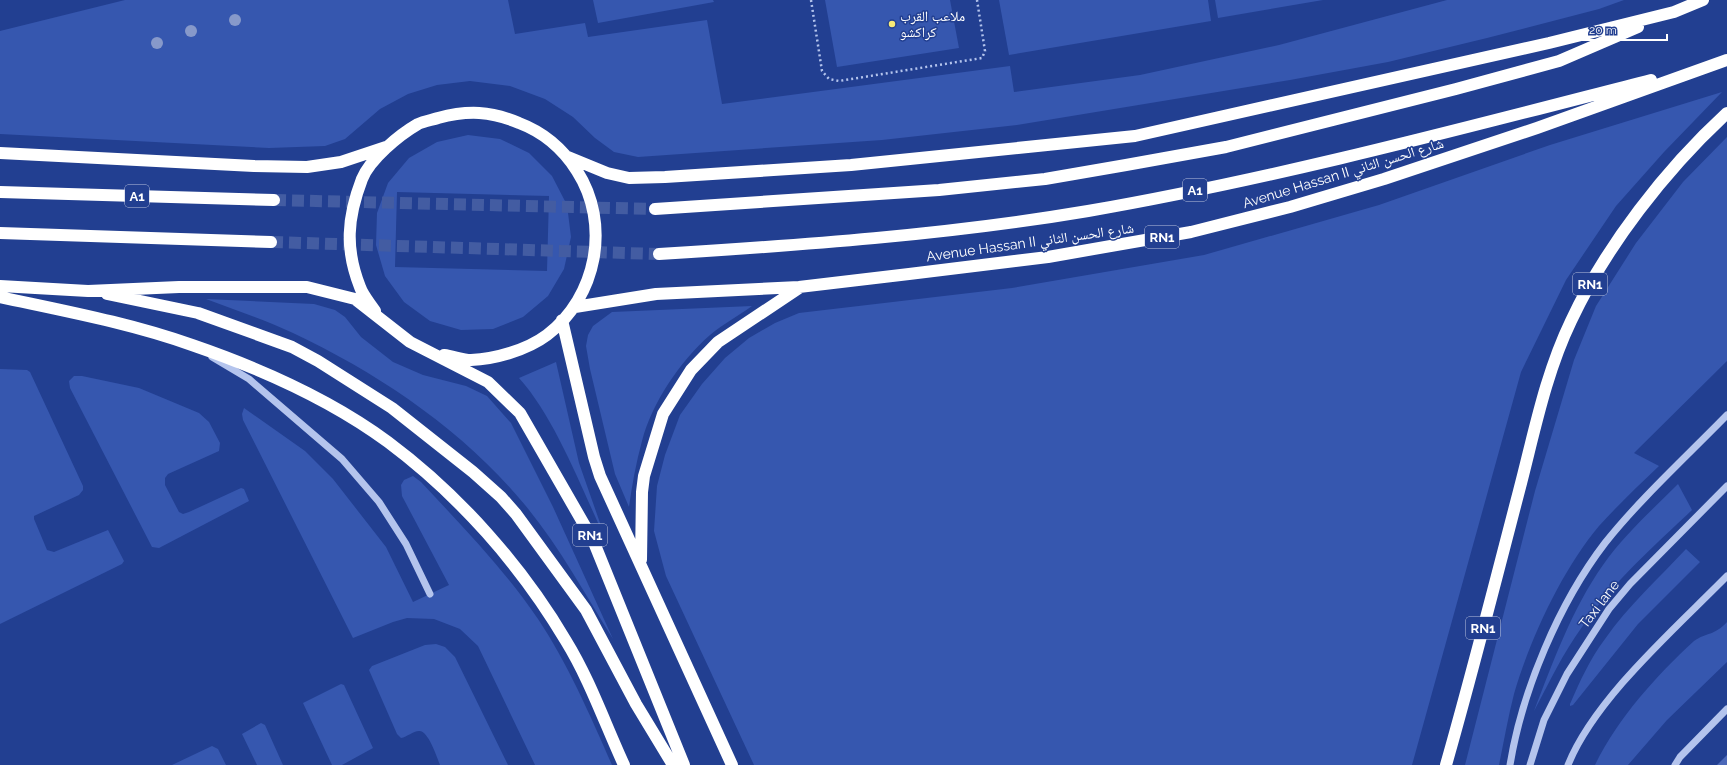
<svg xmlns="http://www.w3.org/2000/svg" width="1727" height="765" font-family="Raleway,'Noto Naskh Arabic',sans-serif">
<style>
.green{fill:#3657af;fill-rule:evenodd}
.building{fill:#4b68b8}
.lines{fill:none;stroke-linecap:round;stroke-linejoin:round}
.highway-tunnel{stroke:#435ca2;stroke-width:12;stroke-dasharray:12 6;stroke-linecap:butt}
.path{stroke:#b4c4ed;stroke-width:2.5;stroke-dasharray:2 3;stroke-linecap:butt}
.minor{stroke:#b4c4ed;stroke-width:7}
.highway{stroke:#fff;stroke-width:12}
.tree{fill:#8799ca}
.poi-dot{fill:#f8ea77;stroke:#223f91;stroke-width:1.5}
.labels{text-anchor:middle;stroke-width:3;stroke-linejoin:round;paint-order:stroke}
.shield{fill:#223f91;stroke:#bdc5de;stroke-width:1}
.shield-label{font-size:13px;font-weight:bold;fill:#fff}
.poi-label{font-size:14px;fill:#fff;stroke:#223f91;text-anchor:start}
.street-label{font-size:14px;fill:#fff;stroke:#223f91}
</style>
<rect width="100%" height="100%" fill="#223f91"/>
<path class="green" d="M 125,0 L 508,0 L 515,34 L 585,23 L 588,37 L 707,20 L 722,104 L 1010,66 L 1014,92 L 1140,75 L 1279,45 L 1447,0 L 1624,0 L 1599,9 L 1487,38 L 1388,62 L 1290,80 L 1017,125 L 882,140 L 638,157 L 614,152 L 595,138 L 573,117 L 545,99 L 510,86 L 470,81 L 437,85 L 408,94 L 380,109 L 345,139 L 325,146 L 269,148 L 0,134 L 0,31 Z
M 593,0 L 713,0 L 714,2 L 598,23 Z
M 825,0 L 950,0 L 959,48 L 837,67 Z
M 999,0 L 1208,0 L 1211,21 L 1009,55 Z
M 1215,0 L 1323,0 L 1218,18 Z
M 1722,92 L 1664,152 L 1616,206 L 1566,280 L 1521,372 L 1412,765 L 754,765 L 666,576 L 654,531 L 657,486 L 665,455 L 680,415 L 702,384 L 725,358 L 749,338 L 775,323 L 799,313 L 1012,288 L 1204,255 L 1379,205 L 1550,145 Z
M 468,135 L 500,139 L 529,153 L 552,176 L 567,205 L 571,237 L 564,269 L 548,296 L 523,317 L 493,329 L 461,330 L 430,321 L 404,302 L 385,276 L 376,245 L 377,213 L 388,183 L 409,158 L 437,142 ZM 397,192 L 549,196 L 547,271 L 395,267 Z
M 1727,137 L 1727,361 L 1634,453 L 1659,466 C 1639,485 1618,505 1599,526 C 1562,570 1530,639 1514,694 C 1508,717 1504,741 1499,765 L 1465,765 L 1535,491 L 1574,360 L 1596,306 L 1636,243 L 1683,182 Z
M 206,299 L 314,304 L 335,310 L 345,317 L 361,337 L 393,362 L 423,375 L 466,386 L 487,396 L 511,423 L 553,507 L 613,639 C 585,594 559,546 525,505 C 464,431 380,374 293,333 C 265,320 235,310 206,299 Z
M 752,306 C 738,316 723,324 710,335 C 680,361 652,403 642,441 C 636,463 632,485 629,507 L 615,474 L 590,369 L 586,346 L 588,335 L 593,326 L 612,312 Z
M 556,362 L 579,463 L 606,540 C 582,490 556,419 519,378 Z
M 0,369 L 27,370 L 30,372 L 83,486 L 83,490 L 79,495 L 34,516 L 34,519 L 47,550 L 54,552 L 108,530 L 124,561 L 122,564 L 0,624 Z
M 74,376 L 82,376 L 139,388 L 199,413 L 209,422 L 220,443 L 219,451 L 168,474 L 165,478 L 165,485 L 179,512 L 183,514 L 189,512 L 241,488 L 244,489 L 249,501 L 159,548 L 152,547 L 70,388 L 69,381 Z
M 244,408 L 305,451 L 333,479 L 386,547 L 413,602 L 449,585 L 402,496 L 401,485 L 404,480 L 413,476 L 421,482 C 462,526 504,569 538,619 C 567,662 591,717 612,765 L 535,765 L 478,646 L 460,629 L 434,619 L 407,618 L 393,622 L 353,638 L 243,420 L 242,414 Z
M 1678,484 L 1692,510 C 1653,547 1613,582 1582,627 C 1563,653 1549,683 1534,711 C 1553,662 1572,609 1603,565 C 1624,535 1652,510 1678,484 Z
M 1686,549 L 1700,562 L 1638,624 L 1573,705 L 1570,706 L 1570,704 C 1580,681 1590,659 1605,639 C 1628,606 1659,578 1686,549 Z
M 1727,622 L 1727,662 L 1667,720 L 1628,765 L 1595,765 C 1618,718 1656,676 1694,641 C 1707,632 1714,636 1727,622 Z
M 436,644 L 445,647 L 455,657 L 508,765 L 440,765 C 437,757 428,730 419,731 C 413,731 407,737 401,738 L 397,734 L 369,670 L 372,666 L 425,645 Z
M 341,684 L 344,685 L 373,748 L 342,765 L 332,765 L 303,703 Z
M 261,723 L 265,725 L 283,765 L 257,765 L 242,734 Z
M 212,746 L 218,749 L 226,765 L 172,765 Z"/>
<path class="building" d="M 1727,755 L 1727,765 L 1717,765 Z"/>
<g class="lines">
<path class="highway-tunnel" d="M 274,200 L 655,209
M 271,242 L 659,254"/>
<path class="path" d="M 811,0 L 822,71 L 829,79 L 839,81 L 982,58 L 985,51 L 977,0"/>
<path class="minor" d="M 212,357 L 249,379 L 342,459 L 379,502 L 406,544 L 430,594
M 1510,765 C 1522,691 1559,603 1605,543 C 1640,499 1687,456 1727,415
M 1530,765 L 1544,720 L 1567,674 L 1609,609 L 1630,584 L 1727,486
M 1568,765 C 1595,698 1676,628 1727,576
M 1675,765 L 1680,757 L 1727,709"/>
<path class="highway" d="M 0,153 L 254,166 L 307,167 L 341,162 L 386,147
M 568,157 L 607,173 L 629,178 L 665,177 L 851,165 L 1135,136 L 1549,43 L 1674,12 L 1703,0
M 0,192 L 274,200
M 655,209 L 939,190 L 1045,179 L 1126,165 L 1226,147 L 1456,89 L 1559,61 L 1638,27
M 0,233 L 271,242
M 659,254 C 803,245 946,235 1088,211 C 1278,178 1464,128 1651,80
M 0,286 L 88,291 L 179,287 L 307,287 L 355,299 L 410,342 L 488,382 L 520,413 L 593,540 L 684,765
M 107,294 L 198,313 L 292,347 L 318,361 L 392,408 L 473,472 L 501,497 L 516,514 L 586,610 L 636,704 L 673,765
M 0,297 C 65,311 130,323 192,345 C 259,368 331,400 388,442 C 459,495 521,565 566,641 C 590,680 605,724 624,765
M 575,307 L 656,294 L 799,287 L 909,274 L 1048,257 L 1191,232 L 1290,207 L 1384,179 L 1537,128 L 1727,60
M 375,311 C 370,303 363,296 360,287 C 345,249 347,218 362,179 C 370,159 399,135 418,124 C 424,121 432,120 438,118 C 468,110 491,111 519,123 C 543,132 563,149 577,171 C 611,224 597,297 547,335 C 527,350 495,359 471,360 C 463,360 453,356 444,355
M 562,320 L 594,457 L 600,476 L 732,765
M 641,560 L 642,492 L 644,476 L 663,414 L 691,370 L 718,342 L 799,288
M 1446,765 C 1472,674 1495,583 1519,491 C 1534,434 1545,375 1571,321 C 1606,246 1666,169 1727,113"/>
</g>
<g class="tree">
<circle cx="235" cy="20" r="6"/>
<circle cx="191" cy="31" r="6"/>
<circle cx="157" cy="43" r="6"/>
</g>
<circle class="poi-dot" cx="892" cy="24" r="4"/>
<g class="labels">
<g class="shield">
<rect x="1183" y="179" width="24" height="22" rx="3"/>
<rect x="125" y="185" width="24" height="22" rx="3"/>
<rect x="1145" y="226" width="34" height="22" rx="3"/>
<rect x="1573" y="273" width="34" height="22" rx="3"/>
<rect x="573" y="524" width="34" height="22" rx="3"/>
<rect x="1466" y="617" width="34" height="22" rx="3"/>
</g>
<g class="shield-label">
<text x="1195" y="195">A1</text>
<text x="137" y="201">A1</text>
<text x="1162" y="242">RN1</text>
<text x="1590" y="289">RN1</text>
<text x="590" y="540">RN1</text>
<text x="1483" y="633">RN1</text>
</g>
<g class="poi-label">
<text x="900" y="21">ملاعب القرب<tspan x="900" dy="16">كراكشو</tspan></text>
</g>
<g class="street-label">
<text transform="translate(1343 173) rotate(-17)" y="5">Avenue Hassan II شارع الحسن الثاني</text>
<text transform="translate(1030 242) rotate(-8)" y="5">Avenue Hassan II شارع الحسن الثاني</text>
<text transform="translate(1599 604) rotate(-53)" y="5">Taxi lane</text>
</g>
</g>
<path d="M1583 34v6h84v-6" fill="none" stroke="#ffffff" stroke-width="2"/>
<text x="1589" y="34" font-size="12" fill="#ffffff" stroke="#223f91" stroke-width="3" paint-order="stroke">20 m</text>
</svg>
